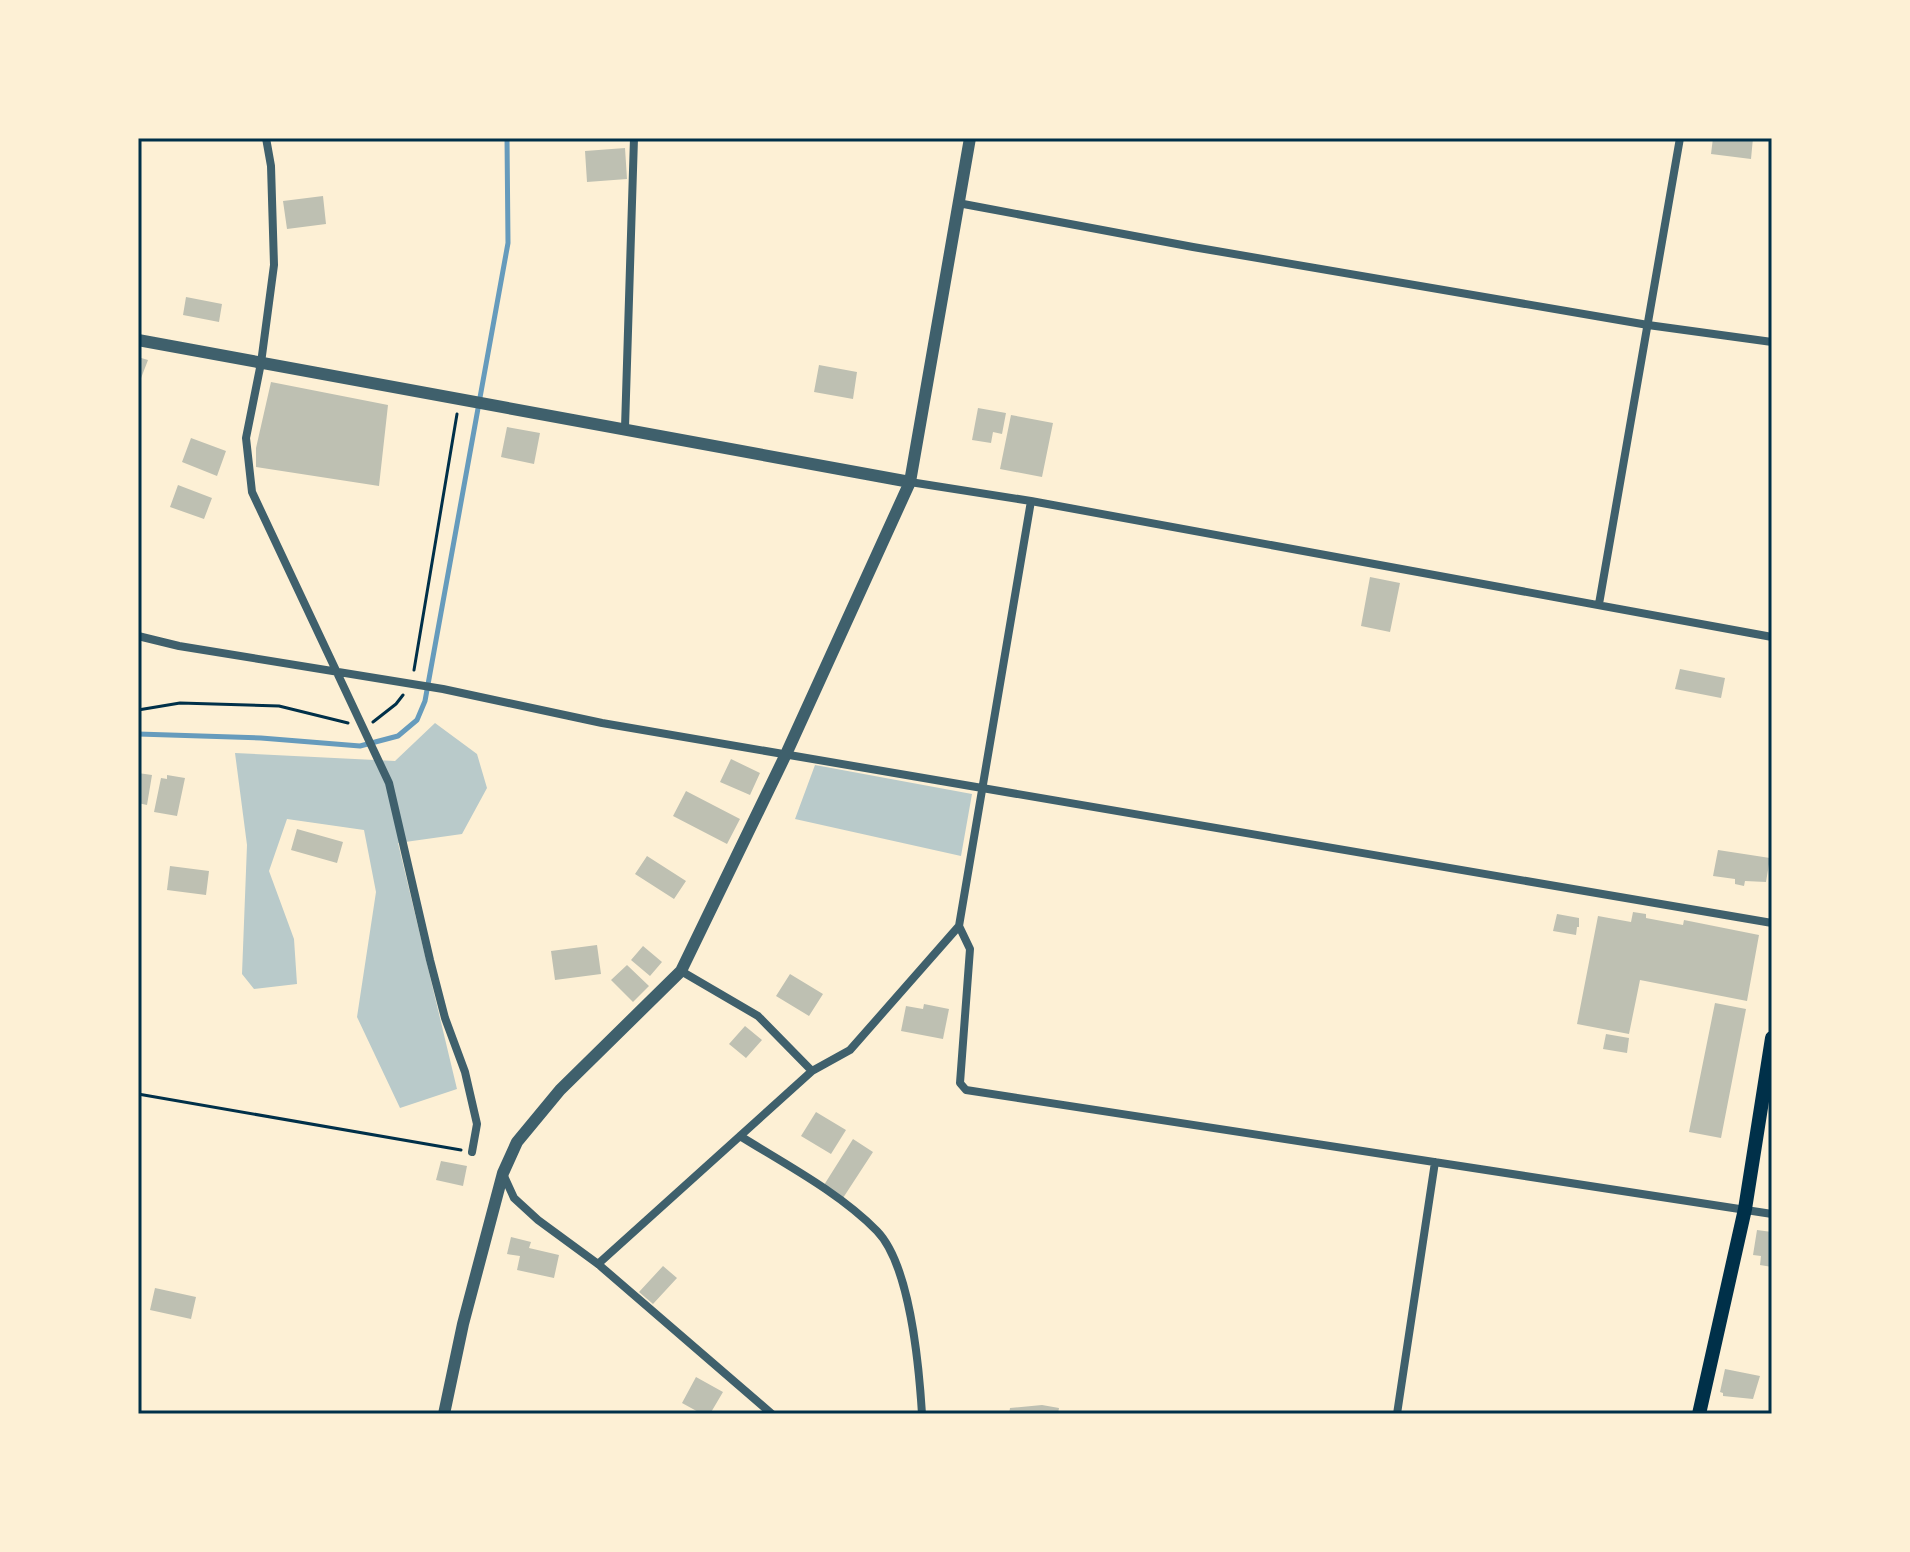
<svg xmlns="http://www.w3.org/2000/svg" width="1910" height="1552" font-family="'IBM Plex Sans',sans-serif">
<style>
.green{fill:#b9caca}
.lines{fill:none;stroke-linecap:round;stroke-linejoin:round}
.stream{stroke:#669bbc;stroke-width:5}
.building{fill:#bec0b2}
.path{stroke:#003049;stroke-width:3}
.minor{stroke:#3f606c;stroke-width:8}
.tertiary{stroke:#3f606c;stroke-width:12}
.secondary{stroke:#003049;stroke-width:14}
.neatline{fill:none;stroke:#003049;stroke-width:3}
</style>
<rect width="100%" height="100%" fill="#fdf0d5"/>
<path class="green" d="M 435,723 L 477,754 L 487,788 L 462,834 L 398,843 L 457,1089 L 400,1108 L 357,1017 L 376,892 L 364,830 L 287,819 L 269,871 L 294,939 L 297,984 L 254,989 L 242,974 L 247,845 L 235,753 L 395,761 Z
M 815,765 L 972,794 L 961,856 L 795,819 Z"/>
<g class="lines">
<path class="stream" d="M 138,734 L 261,738 L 360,746 L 398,736 L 417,720 L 425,701 L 508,243 L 507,138"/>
</g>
<path class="building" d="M 1713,138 L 1753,138 L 1751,159 L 1711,154 Z
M 625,148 L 627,179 L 587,182 L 585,151 Z
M 323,196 L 326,224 L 287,229 L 283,201 Z
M 186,297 L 222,304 L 219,322 L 183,315 Z
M 138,357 L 148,360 L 138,386 Z
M 819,365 L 857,372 L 853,399 L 814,392 Z
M 271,382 L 388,405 L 379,486 L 256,467 L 256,448 Z
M 978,408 L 1006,413 L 1002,434 L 993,432 L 991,443 L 972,440 Z
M 1011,415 L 1053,423 L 1042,477 L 1000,469 Z
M 507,427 L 540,433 L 534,464 L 501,457 Z
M 191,438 L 226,451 L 217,476 L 182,462 Z
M 178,485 L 212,498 L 204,519 L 170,507 Z
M 1370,577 L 1400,583 L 1390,632 L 1361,626 Z
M 1680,669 L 1725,678 L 1721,698 L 1675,689 Z
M 731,759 L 760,773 L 750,795 L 720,782 Z
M 138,773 L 152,775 L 147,805 L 138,803 Z
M 167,775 L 185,778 L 177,816 L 154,812 L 161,778 L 167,779 Z
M 686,791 L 740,819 L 727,844 L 673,816 Z
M 297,829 L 343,842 L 337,863 L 291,850 Z
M 1718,850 L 1770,858 L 1766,882 L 1745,881 L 1744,886 L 1735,884 L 1735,879 L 1713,876 Z
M 647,856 L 686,881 L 674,899 L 635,874 Z
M 170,866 L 209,871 L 206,895 L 167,890 Z
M 1633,912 L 1646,914 L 1646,918 L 1683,925 L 1684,920 L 1759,935 L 1747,1001 L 1640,980 L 1629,1034 L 1577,1024 L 1598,916 L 1631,922 Z
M 1557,914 L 1579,918 L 1579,927 L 1577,927 L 1576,935 L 1553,931 Z
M 597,945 L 601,974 L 555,980 L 551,951 Z
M 643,946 L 662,962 L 650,976 L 631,960 Z
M 627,965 L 649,986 L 633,1002 L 611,980 Z
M 790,974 L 823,994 L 809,1016 L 776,996 Z
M 1715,1003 L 1746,1009 L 1721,1138 L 1689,1132 Z
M 924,1004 L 949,1009 L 943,1039 L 901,1031 L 906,1006 L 923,1009 Z
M 745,1026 L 762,1040 L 746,1058 L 729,1044 Z
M 1606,1034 L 1629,1038 L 1627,1053 L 1603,1049 Z
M 816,1112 L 846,1130 L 831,1154 L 801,1136 Z
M 853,1139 L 873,1152 L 843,1198 L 824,1185 Z
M 441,1161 L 467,1166 L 463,1186 L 436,1180 Z
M 1757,1230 L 1772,1232 L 1772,1267 L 1760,1265 L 1761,1256 L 1753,1255 Z
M 511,1237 L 531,1242 L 529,1248 L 559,1255 L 554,1278 L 517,1270 L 520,1256 L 507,1254 Z
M 663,1266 L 677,1278 L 653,1304 L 639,1292 Z
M 155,1288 L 196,1297 L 191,1319 L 150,1310 Z
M 1725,1369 L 1760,1376 L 1753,1399 L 1723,1396 L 1723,1393 L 1720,1392 Z
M 696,1377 L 723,1392 L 710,1414 L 702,1414 L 682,1403 Z
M 1042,1405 L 1059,1408 L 1058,1414 L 1009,1414 L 1010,1408 Z"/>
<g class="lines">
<path class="path" d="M 414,670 L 457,414
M 138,710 L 180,703 L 279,706 L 348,723
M 373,722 L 396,704 L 403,695
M 138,1094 L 461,1150"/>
<path class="minor" d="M 266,138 L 271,166 L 274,265 L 261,363 L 246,438 L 252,492 L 389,783 L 430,960 L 445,1018 L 465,1072 L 477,1124 L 472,1152
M 958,203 L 1193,247 L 1648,325 L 1772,342
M 625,428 L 634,138
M 910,482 L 1031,501 L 1772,637
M 1599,604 L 1680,138
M 138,636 L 179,646 L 443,689 L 602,723 L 1772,923
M 959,926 L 970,949 L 960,1083 L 966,1090 L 1772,1214
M 681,971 L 758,1016 L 812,1071
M 740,1136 C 785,1164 840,1193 877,1231 C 910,1265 919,1366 922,1414
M 503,1174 L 514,1198 L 538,1220 L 598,1264 L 772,1414
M 598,1264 L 812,1071 L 850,1050 L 959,926 L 1031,501
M 1397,1414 L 1435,1162"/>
<path class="tertiary" d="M 138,340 L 910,482
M 444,1414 L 463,1324 L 503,1173 L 517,1142 L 560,1090 L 681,971 L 787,752 L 910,482 L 970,138"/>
<path class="secondary" d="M 1699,1414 L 1745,1209 L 1772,1038"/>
</g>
<rect width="1910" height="1552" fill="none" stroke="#fdf0d5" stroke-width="280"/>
<rect x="140" y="140" width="1630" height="1272" class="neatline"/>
</svg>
